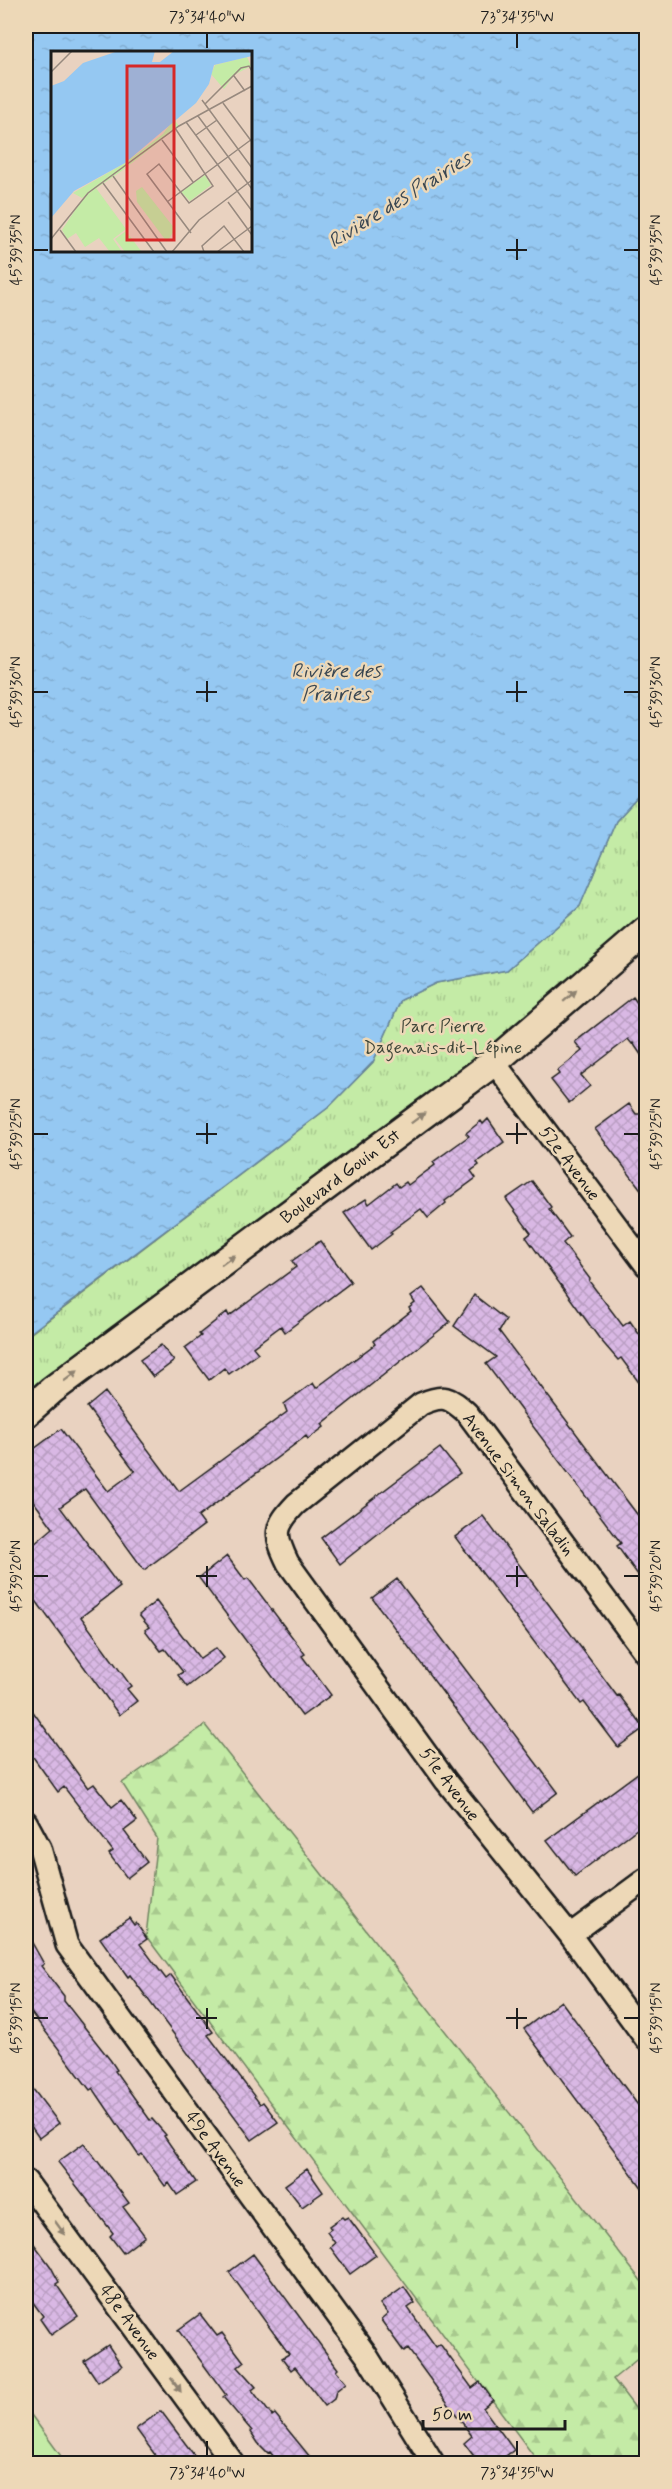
<svg xmlns="http://www.w3.org/2000/svg" width="672" height="2489" font-family="Mynerve,sans-serif">
<style>
.grass{fill:url(#grass-tufts);stroke:#708461;stroke-width:1.5}
.forest{fill:url(#forest-firs);stroke:#708461;stroke-width:1.5}
.pitch{fill:#c4eba6;stroke:#708461;stroke-width:1.5}
.water{fill:url(#water-ripples);stroke:#65839c;stroke-width:1.5;fill-rule:evenodd}
.building{fill:url(#building-cross-hatch);stroke:#1c1c1c;stroke-width:1.5}
.lines{fill:none;stroke-linecap:round;stroke-linejoin:round}
.minor-casing{stroke:#1c1c1c;stroke-width:26}
.tertiary-casing{stroke:#1c1c1c;stroke-width:32}
.minor{stroke:#edd8b7;stroke-width:21}
.tertiary{stroke:#edd8b7;stroke-width:27}
.oneway{fill:#8f8371}
.ticks{fill:none;stroke:#1c1c1c;stroke-width:2}
.labels{text-anchor:middle;stroke-width:5;stroke-linejoin:round;paint-order:stroke}
.park-label{font-size:18px;fill:#3e4538;stroke:#edd8b7}
.street-label{font-size:18px;fill:#1c1c1c;stroke:#edd8b7}
.water-label{font-size:20px;font-style:italic;fill:#3a4752;stroke:#edd8b7}
.inset-road{fill:none;stroke:#97897e;stroke-width:1.5}
.view{fill:#d62828;fill-opacity:0.15;stroke:#d62828;stroke-width:3}
.inset-edge{fill:none;stroke:#1c1c1c;stroke-width:3}
.neatline{fill:none;stroke:#1c1c1c;stroke-width:2}
.ticks-label{font-size:15px;text-anchor:middle;fill:#1c1c1c}
</style>
<defs>
<pattern id="grass-tufts" width="24" height="20" patternUnits="userSpaceOnUse" patternTransform="scale(1.5)"><rect width="24" height="20" fill="#c4eba6"/><path d="M3 7l-1-3M5 7V3M7 7l1-3M15 17l-1-3M17 17v-4M19 17l1-3" fill="none" stroke="#a8c98e"/></pattern>
<pattern id="forest-firs" width="22" height="20" patternUnits="userSpaceOnUse" patternTransform="scale(1.5)"><rect width="22" height="20" fill="#c4eba6"/><path d="M5 1l3.5 6h-7zM16 11l3.5 6h-7z" fill="#a8c98e"/></pattern>
<pattern id="water-ripples" width="26" height="14" patternUnits="userSpaceOnUse" patternTransform="scale(1.5)"><rect width="26" height="14" fill="#95c8f2"/><path d="M2 4q2-2 4 0t4 0M15 11q2-2 4 0t4 0" fill="none" stroke="#80abcf"/></pattern>
<pattern id="building-cross-hatch" width="8" height="8" patternUnits="userSpaceOnUse" patternTransform="scale(1.5)"><rect width="8" height="8" fill="#d9b8e4"/><path d="M0 0l8 8M0 8l8-8" fill="none" stroke="#ba9ec3"/></pattern>
</defs>
<rect width="100%" height="100%" fill="#e9d2c0"/>
<filter id="ink" filterUnits="userSpaceOnUse"><feTurbulence type="fractalNoise" baseFrequency=".0167" numOctaves="2"/><feDisplacementMap in="SourceGraphic" scale="12" xChannelSelector="R" yChannelSelector="G"/><feConvolveMatrix kernelMatrix="1 2 1 2 8 2 1 2 1" color-interpolation-filters="sRGB"/></filter>
<g filter="url(#ink)">
<path class="grass" d="M 646,788 L 646,931 L 26,1419 L 26,1337 L 329,1107 L 373,1062 L 401,1000 L 436,983 L 507,970 L 580,906 L 616,821 Z"/>
<path class="forest" d="M 205,1725 L 646,2287 L 646,2352 L 613,2379 L 646,2422 L 646,2450 L 630,2463 L 539,2463 L 146,1936 L 157,1838 L 122,1783 Z"/>
<path class="pitch" d="M 26,2408 L 66,2463 L 26,2463 Z"/>
<path class="water" d="M 26,26 L 646,26 L 646,788 L 616,821 L 580,906 L 507,970 L 436,983 L 401,1000 L 373,1062 L 329,1107 L 26,1336 ZM 52,52 L 250,52 L 250,250 L 52,250 Z"/>
<path class="building" d="M 633,997 L 646,1016 L 646,1062 L 633,1043 L 632,1044 L 628,1039 L 581,1075 L 590,1086 L 569,1103 L 551,1080 L 559,1074 L 557,1071 L 582,1051 L 575,1042 Z
M 629,1104 L 636,1114 L 646,1114 L 646,1196 L 595,1129 Z
M 488,1119 L 504,1142 L 477,1162 L 479,1165 L 471,1171 L 476,1178 L 445,1201 L 446,1203 L 428,1218 L 421,1209 L 390,1232 L 392,1234 L 371,1250 L 344,1213 L 366,1199 L 369,1204 L 396,1183 L 399,1187 L 406,1182 L 408,1185 L 435,1165 L 433,1162 L 469,1136 L 466,1133 L 481,1121 L 483,1124 Z
M 532,1181 L 551,1207 L 549,1209 L 570,1237 L 563,1243 L 590,1279 L 589,1281 L 623,1326 L 630,1321 L 646,1344 L 646,1392 L 621,1358 L 618,1360 L 599,1338 L 526,1237 L 531,1233 L 506,1199 Z
M 320,1241 L 351,1282 L 285,1332 L 281,1326 L 253,1347 L 258,1353 L 229,1374 L 224,1368 L 209,1380 L 185,1348 L 201,1336 L 199,1334 L 227,1312 L 229,1316 L 296,1267 L 292,1261 Z
M 423,1288 L 450,1322 L 322,1424 L 324,1427 L 308,1439 L 306,1436 L 198,1517 L 204,1525 L 144,1570 L 85,1489 L 60,1507 L 120,1587 L 81,1617 L 131,1686 L 127,1689 L 137,1701 L 119,1715 L 26,1587 L 26,1551 L 53,1528 L 26,1491 L 26,1455 L 61,1429 L 108,1491 L 135,1471 L 87,1407 L 105,1392 L 179,1491 L 287,1412 L 284,1404 L 313,1383 L 316,1388 L 375,1344 L 373,1341 L 411,1311 L 409,1308 L 415,1303 L 411,1297 Z
M 474,1295 L 506,1320 L 499,1331 L 646,1526 L 646,1586 L 617,1546 L 621,1543 L 486,1364 L 496,1357 L 454,1326 Z
M 161,1345 L 174,1361 L 153,1377 L 140,1360 Z
M 440,1448 L 460,1473 L 399,1517 L 340,1564 L 321,1538 Z
M 483,1516 L 617,1696 L 619,1695 L 644,1728 L 618,1747 L 584,1702 L 581,1704 L 455,1537 Z
M 227,1556 L 245,1580 L 248,1578 L 305,1654 L 302,1656 L 331,1695 L 302,1716 L 199,1578 Z
M 397,1579 L 558,1792 L 532,1812 L 372,1598 Z
M 156,1601 L 200,1659 L 216,1648 L 224,1658 L 187,1687 L 178,1675 L 183,1672 L 165,1649 L 161,1651 L 145,1630 L 149,1627 L 139,1615 Z
M 26,1702 L 88,1788 L 94,1784 L 112,1807 L 121,1800 L 137,1821 L 124,1831 L 147,1862 L 127,1878 L 109,1854 L 113,1851 L 64,1787 L 58,1792 L 26,1747 Z
M 646,1767 L 646,1822 L 575,1876 L 547,1840 Z
M 129,1918 L 134,1925 L 136,1923 L 147,1939 L 140,1944 L 166,1979 L 171,1975 L 213,2032 L 208,2035 L 260,2104 L 263,2102 L 278,2122 L 252,2140 L 130,1975 L 128,1977 L 100,1938 Z
M 26,1932 L 44,1964 L 41,1966 L 64,1996 L 64,2001 L 111,2061 L 117,2070 L 115,2071 L 150,2120 L 152,2119 L 166,2135 L 164,2136 L 196,2182 L 177,2195 L 169,2183 L 165,2186 L 142,2154 L 139,2156 L 93,2088 L 90,2090 L 26,2006 Z
M 561,2001 L 646,2116 L 646,2193 L 524,2029 Z
M 26,2080 L 59,2123 L 39,2138 L 26,2119 Z
M 84,2143 L 129,2203 L 123,2207 L 145,2236 L 123,2253 L 110,2236 L 113,2233 L 58,2162 Z
M 307,2169 L 323,2192 L 302,2207 L 285,2185 Z
M 342,2217 L 344,2219 L 348,2217 L 376,2255 L 350,2274 L 330,2247 L 335,2243 L 327,2232 L 331,2229 L 329,2226 Z
M 26,2233 L 51,2267 L 59,2282 L 56,2284 L 78,2316 L 51,2335 L 40,2319 L 43,2316 L 26,2293 Z
M 253,2254 L 338,2369 L 336,2371 L 346,2383 L 336,2391 L 334,2399 L 325,2406 L 295,2367 L 291,2370 L 282,2358 L 289,2354 L 229,2272 Z
M 404,2287 L 415,2303 L 408,2308 L 436,2347 L 440,2344 L 472,2388 L 480,2382 L 493,2400 L 483,2408 L 514,2450 L 496,2463 L 479,2463 L 464,2443 L 472,2436 L 408,2349 L 404,2352 L 381,2320 L 388,2314 L 380,2304 Z
M 200,2314 L 217,2336 L 222,2333 L 244,2362 L 238,2367 L 256,2387 L 252,2390 L 272,2416 L 275,2414 L 315,2463 L 279,2463 L 270,2452 L 268,2453 L 258,2443 L 251,2432 L 252,2431 L 223,2397 L 226,2395 L 178,2330 Z
M 108,2345 L 122,2366 L 98,2382 L 84,2361 Z
M 161,2411 L 200,2463 L 161,2463 L 136,2429 Z"/>
<g class="lines">
<g class="minor-casing">
<path id="minor" d="M 494,1062 L 646,1265
M 646,1654 L 467,1413 C 449,1397 444,1394 421,1404 L 296,1504 C 274,1527 274,1534 288,1563 L 446,1781 L 570,1935 L 646,2039
M 26,1822 L 40,1848 L 67,1945 L 367,2356 L 434,2464
M 570,1935 L 646,1879
M 26,2181 L 234,2464"/>
</g>
<g class="tertiary-casing">
<path id="tertiary" d="M 26,1413 L 52,1390 L 494,1062 L 646,931"/>
</g>
<use href="#minor" class="minor"/>
<use href="#tertiary" class="tertiary"/>
</g>
<defs><path id="oneway-solid" d="M-6-.8H1V-3.2L6.5 0L1 3.2V.8H-6Z" transform="scale(1.5)"/></defs>
<g class="oneway">
<use href="#oneway-solid" transform="translate(570 996) rotate(-41)"/>
<use href="#oneway-solid" transform="translate(418 1118) rotate(-37)"/>
<use href="#oneway-solid" transform="translate(228 1260) rotate(-37)"/>
<use href="#oneway-solid" transform="translate(71 1376) rotate(-37)"/>
<use href="#oneway-solid" transform="translate(60 2228) rotate(54)"/>
<use href="#oneway-solid" transform="translate(176 2385) rotate(54)"/>
</g>
</g>
<path class="ticks" d="M 207,33 L 207,48M 517,33 L 517,48M 517,239 L 517,260M 33,250 L 48,250M 506,250 L 527,250M 624,250 L 639,250M 207,681 L 207,702M 517,681 L 517,702M 33,692 L 48,692M 196,692 L 217,692M 506,692 L 527,692M 624,692 L 639,692M 207,1123 L 207,1144M 517,1123 L 517,1144M 33,1134 L 48,1134M 196,1134 L 217,1134M 506,1134 L 527,1134M 624,1134 L 639,1134M 207,1566 L 207,1587M 517,1566 L 517,1587M 33,1576 L 48,1576M 196,1576 L 217,1576M 506,1576 L 527,1576M 624,1576 L 639,1576M 207,2008 L 207,2029M 517,2008 L 517,2029M 33,2018 L 48,2018M 196,2018 L 217,2018M 506,2018 L 527,2018M 624,2018 L 639,2018M 207,2441 L 207,2456M 517,2441 L 517,2456"/>
<g class="labels">
<g class="park-label">
<text x="443" y="1032">Parc Pierre<tspan x="443" dy="21">Dagenais-dit-Lépine</tspan></text>
</g>
<g class="street-label">
<text transform="translate(570 1163) rotate(53)" y="6">52e Avenue</text>
<text transform="translate(340 1176) rotate(-37)" y="6">Boulevard Gouin Est</text>
<text transform="translate(519 1484) rotate(53)" y="6">Avenue Simon Saladin</text>
<text transform="translate(450 1784) rotate(53)" y="6">51e Avenue</text>
<text transform="translate(216 2149) rotate(54)" y="6">49e Avenue</text>
<text transform="translate(130 2322) rotate(54)" y="6">48e Avenue</text>
</g>
<g class="water-label">
<text transform="translate(399 199) rotate(-32)" y="7">Rivière des Prairies</text>
<text x="336" y="677">Rivière des<tspan x="336" dy="23">Prairies</tspan></text>
</g>
</g>
<g transform="translate(51 51)">
<rect width="201" height="201" fill="#e9d2c0"/>
<path d="M 196,6 L 200,15 L 183,24 L 173,38 L 160,23 L 164,14 ZM 123,68 L 128,75 L 72,119 L 31,147 L 22,142 L 74,112 L 112,83 Z" fill="#c4eba6"/>
<path d="M 154,124 L 160,134 L 139,150 L 130,141 ZM 91,136 L 124,178 L 116,191 L 86,151 L 85,140 ZM 45,137 L 75,178 L 62,188 L 71,201 L 59,201 L 48,187 L 34,196 L 25,182 L 16,188 L 11,179 L 32,147 Z" fill="#c4eba6"/>
<path d="M 75,180 L 90,200 L 88,201 L 74,201 L 64,188 Z" fill="#c4eba6"/>
<path d="M 67,0 L 104,0 L 101,11 L 109,11 L 123,0 L 201,0 L 201,5 L 163,14 L 158,33 L 145,52 L 74,112 L 23,140 L 0,167 L 0,35 L 13,30 L 32,12 Z" fill="#95c8f2"/>
<path class="inset-road" d="M 0,21 L 21,0M 183,25 L 194,40M 151,49 L 201,117M 172,52 L 201,91M 154,53 L 190,17 L 198,15 L 201,20M 147,65 L 201,138M 135,71 L 201,160M 124,77 L 162,135 L 138,152 L 108,113 L 96,123 L 140,182M 145,84 L 166,69M 111,89 L 142,131M 62,125 L 116,201M 52,132 L 103,201M 116,151 L 201,88M 177,151 L 201,184M 9,179 L 25,201M 0,188 L 37,142 L 128,75 L 201,35M 121,201 L 148,169 L 201,129M 153,201 L 151,195 L 173,175 L 193,201M 166,201 L 201,175"/>
<path class="view" d="M 76,15 L 123,15 L 123,189 L 76,189 Z"/>
<rect width="201" height="201" class="inset-edge"/>
</g>
<rect width="672" height="2489" fill="none" stroke="#edd8b7" stroke-width="66"/>
<path d="M423 2420v9h142v-9" fill="none" stroke="#1c1c1c" stroke-width="3"/>
<text x="432" y="2420" font-size="18" fill="#1c1c1c" stroke="#edd8b7" stroke-width="4.5" paint-order="stroke">50 m</text>
<rect x="33" y="33" width="606" height="2423" class="neatline"/>
<g class="ticks-label">
<text x="207" y="22">73°34'40"W</text>
<text x="517" y="22">73°34'35"W</text>
<text transform="translate(16 250) rotate(-90)" y="5">45°39'35"N</text>
<text transform="translate(656 250) rotate(-90)" y="5">45°39'35"N</text>
<text transform="translate(16 692) rotate(-90)" y="5">45°39'30"N</text>
<text transform="translate(656 692) rotate(-90)" y="5">45°39'30"N</text>
<text transform="translate(16 1134) rotate(-90)" y="5">45°39'25"N</text>
<text transform="translate(656 1134) rotate(-90)" y="5">45°39'25"N</text>
<text transform="translate(16 1576) rotate(-90)" y="5">45°39'20"N</text>
<text transform="translate(656 1576) rotate(-90)" y="5">45°39'20"N</text>
<text transform="translate(16 2018) rotate(-90)" y="5">45°39'15"N</text>
<text transform="translate(656 2018) rotate(-90)" y="5">45°39'15"N</text>
<text x="207" y="2478">73°34'40"W</text>
<text x="517" y="2478">73°34'35"W</text>
</g>
</svg>
